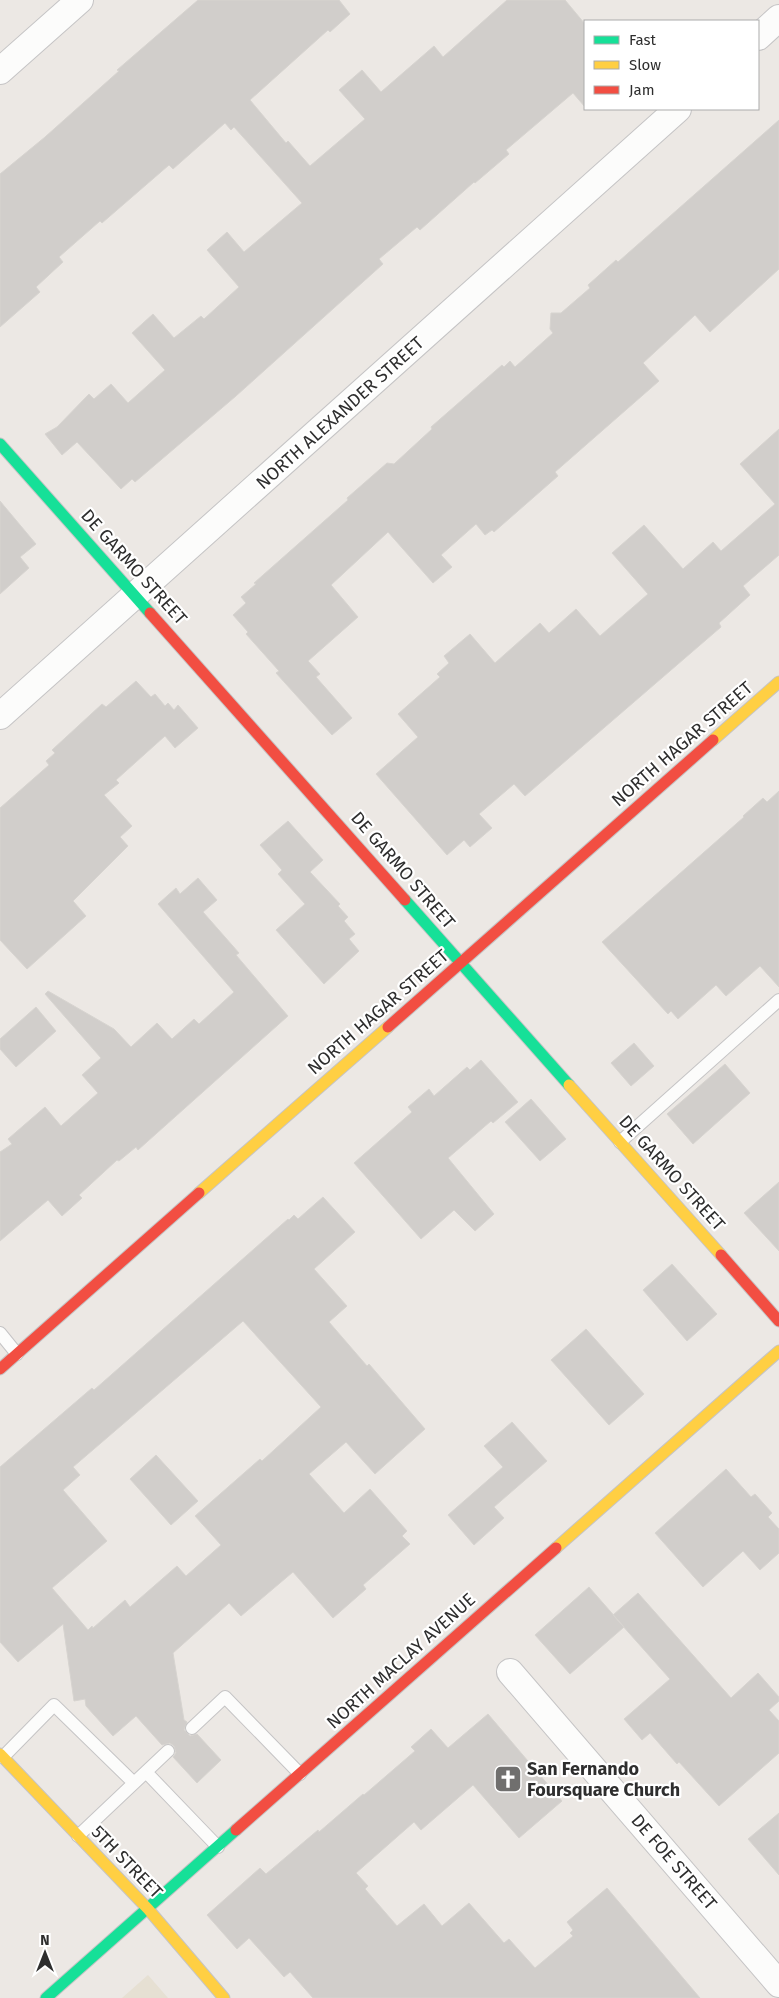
<svg xmlns="http://www.w3.org/2000/svg" width="779" height="1998" font-family="'Fira Sans',sans-serif">
<style>
.education{fill:#e6e0d3}
.building{fill:#d1cecb;stroke:#d7d4d0;fill-rule:evenodd}
.lines{fill:none;stroke-linecap:round;stroke-linejoin:round}
.lane-casing{stroke:#c5c4c5;stroke-width:14}
.street-casing{stroke:#c5c4c5;stroke-width:28}
.fast-casing{stroke:#c5c4c5;stroke-width:13}
.slow-casing{stroke:#c5c4c5;stroke-width:13}
.jam-casing{stroke:#c5c4c5;stroke-width:13}
.lane{stroke:#fcfcfb;stroke-width:12}
.street{stroke:#fcfcfb;stroke-width:26}
.fast{stroke:#16e098;stroke-width:11}
.slow{stroke:#ffcf43;stroke-width:11}
.jam{stroke:#f24e42;stroke-width:11}
.labels{text-anchor:middle;stroke-width:4.5;stroke-linejoin:round;paint-order:stroke}
.street-label{font-size:18px;fill:#2e2e2e;stroke:#fff}
.poi-label{font-size:18px;font-weight:bold;fill:#2e2e2e;stroke:#fff;text-anchor:start}
</style>
<rect width="100%" height="100%" fill="#ece8e4"/>
<path class="education" d="M 148,1975 L 168,1998 L 122,1998 Z"/>
<path class="building" d="M 198,0 L 339,0 L 350,14 L 330,32 L 328,30 L 250,100 L 286,143 L 288,141 L 310,166 L 365,119 L 339,90 L 362,70 L 381,92 L 434,46 L 443,57 L 507,0 L 565,0 L 585,24 L 585,107 L 573,93 L 506,150 L 509,154 L 475,183 L 474,182 L 420,230 L 417,227 L 379,259 L 383,264 L 236,396 L 135,482 L 132,479 L 121,489 L 77,442 L 62,455 L 45,434 L 57,427 L 89,394 L 94,399 L 111,384 L 128,403 L 165,370 L 132,333 L 153,314 L 174,338 L 201,316 L 204,319 L 239,287 L 207,250 L 227,232 L 244,252 L 302,203 L 234,127 L 231,130 L 225,123 L 173,169 L 169,165 L 102,223 L 100,221 L 59,257 L 63,262 L 36,287 L 40,292 L 0,327 L 0,174 L 45,137 L 119,71 L 117,70 Z
M 779,120 L 779,269 L 710,332 L 695,315 L 643,363 L 659,381 L 555,472 L 558,476 L 494,532 L 492,530 L 485,535 L 476,524 L 441,555 L 452,567 L 433,583 L 388,532 L 331,585 L 358,617 L 308,661 L 320,674 L 316,677 L 352,718 L 332,735 L 276,673 L 279,671 L 246,634 L 248,632 L 233,615 L 246,603 L 241,597 L 256,584 L 254,583 L 348,500 L 347,498 L 387,463 L 394,464 L 432,429 L 431,427 L 502,365 L 504,367 L 510,361 L 515,367 L 553,333 L 550,329 L 551,313 L 561,313 L 590,288 L 588,285 L 616,260 L 618,262 Z
M 779,429 L 779,555 L 743,586 L 750,595 L 719,623 L 721,627 L 525,796 L 514,784 L 479,814 L 492,828 L 470,847 L 464,840 L 447,855 L 376,774 L 418,737 L 398,714 L 440,677 L 437,674 L 449,663 L 444,656 L 470,634 L 495,663 L 540,623 L 549,633 L 576,609 L 600,636 L 648,594 L 612,553 L 644,525 L 683,569 L 713,542 L 721,551 L 775,504 L 740,464 Z
M 0,501 L 36,544 L 20,557 L 29,568 L 0,594 Z
M 136,681 L 151,697 L 155,694 L 165,706 L 168,703 L 174,710 L 178,705 L 198,728 L 175,748 L 165,736 L 116,780 L 119,783 L 104,795 L 132,826 L 120,837 L 128,846 L 73,901 L 86,916 L 27,969 L 0,940 L 0,808 L 49,765 L 46,761 L 55,753 L 52,750 L 102,704 L 106,707 Z
M 779,791 L 779,987 L 760,966 L 726,996 L 716,985 L 678,1019 L 671,1011 L 668,1014 L 602,942 L 744,817 L 743,816 L 763,798 L 767,802 Z
M 288,821 L 323,860 L 310,872 L 340,904 L 338,906 L 348,917 L 344,921 L 355,934 L 349,939 L 359,951 L 324,984 L 276,930 L 305,904 L 278,874 L 282,870 L 260,845 Z
M 198,878 L 217,900 L 203,912 L 239,953 L 236,955 L 288,1016 L 138,1150 L 136,1147 L 119,1161 L 117,1160 L 79,1195 L 82,1198 L 62,1216 L 48,1200 L 0,1241 L 0,1152 L 12,1144 L 8,1139 L 45,1107 L 61,1126 L 98,1093 L 82,1075 L 101,1058 L 45,994 L 48,991 L 114,1029 L 131,1047 L 157,1023 L 172,1039 L 194,1019 L 199,1024 L 234,992 L 158,904 L 176,888 L 180,894 Z
M 36,1007 L 56,1031 L 16,1067 L 0,1049 L 0,1039 Z
M 634,1043 L 654,1066 L 631,1086 L 611,1063 Z
M 481,1060 L 518,1102 L 493,1123 L 491,1121 L 448,1158 L 494,1214 L 475,1231 L 454,1210 L 421,1239 L 354,1163 L 412,1112 L 408,1107 L 429,1089 L 434,1096 L 467,1067 L 470,1070 Z
M 725,1064 L 750,1093 L 693,1144 L 667,1114 Z
M 531,1099 L 566,1139 L 540,1161 L 505,1122 Z
M 779,1182 L 779,1251 L 744,1213 Z
M 323,1197 L 355,1232 L 314,1269 L 347,1306 L 329,1322 L 367,1366 L 369,1364 L 425,1429 L 375,1474 L 346,1442 L 309,1474 L 344,1513 L 370,1489 L 407,1531 L 402,1536 L 410,1544 L 363,1585 L 366,1589 L 333,1618 L 293,1572 L 241,1616 L 229,1603 L 173,1653 L 184,1720 L 187,1722 L 184,1730 L 190,1736 L 197,1734 L 221,1760 L 197,1783 L 173,1757 L 176,1753 L 174,1746 L 170,1743 L 162,1745 L 136,1716 L 113,1736 L 86,1706 L 85,1699 L 74,1701 L 63,1624 L 18,1662 L 0,1642 L 0,1467 L 92,1388 L 94,1390 L 288,1219 L 289,1220 L 294,1215 L 298,1219 ZM 243,1321 L 321,1407 L 262,1461 L 260,1459 L 195,1516 L 221,1545 L 186,1576 L 177,1566 L 130,1607 L 125,1600 L 93,1628 L 92,1626 L 88,1630 L 52,1588 L 107,1541 L 63,1490 L 80,1475 L 73,1467 Z
M 672,1264 L 717,1314 L 687,1341 L 643,1290 Z
M 586,1329 L 644,1394 L 609,1425 L 551,1360 Z
M 512,1422 L 547,1461 L 494,1507 L 504,1518 L 474,1545 L 448,1515 L 503,1467 L 484,1446 Z
M 156,1455 L 198,1501 L 171,1525 L 130,1479 Z
M 726,1469 L 751,1497 L 755,1494 L 772,1513 L 768,1517 L 779,1529 L 779,1553 L 760,1570 L 743,1551 L 703,1587 L 655,1533 Z
M 589,1587 L 624,1627 L 570,1674 L 535,1635 Z
M 638,1593 L 731,1698 L 758,1673 L 779,1697 L 779,1701 L 769,1710 L 779,1721 L 779,1753 L 719,1806 L 679,1762 L 677,1764 L 650,1733 L 642,1740 L 624,1719 L 670,1679 L 613,1615 Z
M 488,1714 L 562,1801 L 519,1838 L 473,1785 L 421,1830 L 414,1822 L 356,1873 L 368,1886 L 365,1889 L 397,1926 L 424,1904 L 442,1926 L 469,1903 L 504,1943 L 509,1939 L 535,1968 L 573,1936 L 570,1933 L 573,1930 L 567,1922 L 607,1888 L 700,1998 L 313,1998 L 290,1972 L 284,1977 L 249,1938 L 237,1949 L 207,1915 L 260,1868 L 266,1874 L 318,1830 L 319,1832 L 363,1794 L 364,1795 L 415,1751 L 411,1747 L 431,1729 L 448,1748 Z
M 779,1813 L 779,1875 L 748,1839 Z"/>
<g class="lines">
<g class="lane-casing">
<path id="lane" d="M 620,1142 L 779,1000
M 0,1333 L 17,1354
M 192,1728 L 225,1697 L 300,1774
M 3,1757 L 54,1705 L 134,1783
M 146,1772 L 218,1847
M 78,1836 L 168,1751"/>
</g>
<g class="street-casing">
<path id="street" d="M 758,37 L 779,18
M 0,71 L 80,0
M 0,716 L 678,109
M 510,1672 L 779,1984"/>
</g>
<g class="fast-casing">
<path id="fast" d="M 0,444 L 150,613
M 405,900 L 569,1085
M 46,1998 L 236,1830"/>
</g>
<g class="slow-casing">
<path id="slow" d="M 713,740 L 779,682
M 569,1085 L 721,1255
M 199,1193 L 388,1027
M 556,1548 L 779,1351
M 0,1754 L 148,1909 L 224,1998"/>
</g>
<g class="jam-casing">
<path id="jam" d="M 150,613 L 405,900
M 388,1027 L 713,740
M 721,1255 L 779,1321
M 0,1369 L 199,1193
M 236,1830 L 556,1548"/>
</g>
<use href="#lane" class="lane"/>
<use href="#street" class="street"/>
<use href="#fast" class="fast"/>
<use href="#slow" class="slow"/>
<use href="#jam" class="jam"/>
</g>
<defs>
<g id="church-square" transform="scale(1.4375)"><rect x="-9" y="-9" width="18" height="18" rx="4" fill="#706f6e" stroke="#fff"/><path d="M-1.2-6h2.4v3.5h3.3v2.4h-3.3V6h-2.4V-.1h-3.3v-2.4h3.3Z" fill="#fff"/></g>
</defs>
<g fill-rule="evenodd">
<use href="#church-square" x="508" y="1779"/>
</g>
<g class="labels">
<g class="street-label">
<text transform="translate(340 413) rotate(-42)" y="6">NORTH ALEXANDER STREET</text>
<text transform="translate(134 567) rotate(48)" y="6">DE GARMO STREET</text>
<text transform="translate(682 744) rotate(-41)" y="6">NORTH HAGAR STREET</text>
<text transform="translate(403 870) rotate(49)" y="6">DE GARMO STREET</text>
<text transform="translate(378 1012) rotate(-41)" y="6">NORTH HAGAR STREET</text>
<text transform="translate(672 1173) rotate(48)" y="6">DE GARMO STREET</text>
<text transform="translate(401 1661) rotate(-42)" y="6">NORTH MACLAY AVENUE</text>
<text transform="translate(127 1862) rotate(46)" y="6">5TH STREET</text>
<text transform="translate(674 1862) rotate(49)" y="6">DE FOE STREET</text>
</g>
<g class="poi-label">
<text x="527" y="1775">San Fernando<tspan x="527" dy="21">Foursquare Church</tspan></text>
</g>
</g>
<rect x="584" y="20" width="175" height="90" fill="#ffffff" stroke="#ababab"/>
<rect x="594" y="36" width="25" height="8" fill="#16e098" stroke="#ababab"/>
<text x="629" y="45" font-size="15" fill="#2e2e2e">Fast</text>
<rect x="594" y="61" width="25" height="8" fill="#ffcf43" stroke="#ababab"/>
<text x="629" y="70" font-size="15" fill="#2e2e2e">Slow</text>
<rect x="594" y="86" width="25" height="8" fill="#f24e42" stroke="#ababab"/>
<text x="629" y="95" font-size="15" fill="#2e2e2e">Jam</text>
<g transform="translate(45 1953)" stroke="#ffffff" stroke-width="4" paint-order="stroke">
<path d="M0-4L9 19L0 12L-9 19Z" fill="#2e2e2e"/>
<text y="-8" font-size="14" font-weight="bold" text-anchor="middle" fill="#2e2e2e">N</text>
</g>
</svg>
